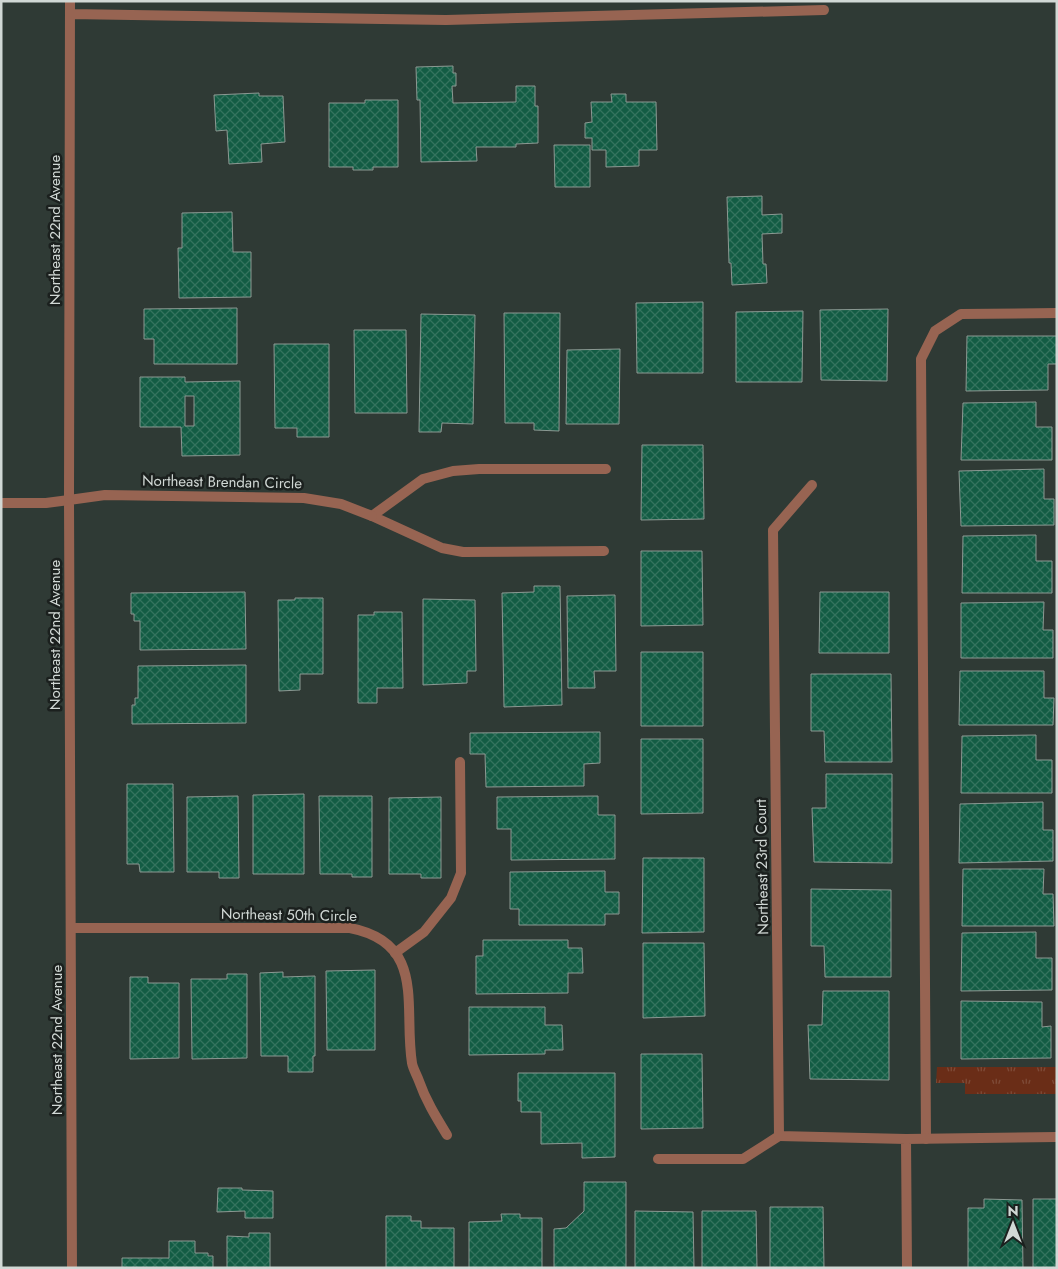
<svg xmlns="http://www.w3.org/2000/svg" width="1058" height="1269" font-family="Jost,sans-serif">
<style>
.grass{fill:url(#grass-tufts)}
.building{fill:url(#building-cross-hatch);stroke:#8c9993;fill-rule:evenodd}
.lines{fill:none;stroke-linecap:round;stroke-linejoin:round}
.service{stroke:#976452;stroke-width:10}
.minor{stroke:#976452;stroke-width:10}
.labels{text-anchor:middle;stroke-width:5;stroke-linejoin:round;paint-order:stroke}
.street-label{font-size:15px;fill:#d1d8d5;stroke:#1b201e}
</style>
<defs>
<pattern id="grass-tufts" width="24" height="20" patternUnits="userSpaceOnUse" patternTransform="scale(1.25)"><rect width="24" height="20" fill="#6a2d17"/><path d="M3 7l-1-3M5 7V3M7 7l1-3M15 17l-1-3M17 17v-4M19 17l1-3" fill="none" stroke="#7e4b38"/></pattern>
<pattern id="building-cross-hatch" width="8" height="8" patternUnits="userSpaceOnUse" patternTransform="scale(1.25)"><rect width="8" height="8" fill="#135c44"/><path d="M0 0l8 8M0 8l8-8" fill="none" stroke="#34735e"/></pattern>
</defs>
<rect width="100%" height="100%" fill="#2f3a35"/>
<path class="grass" d="M 937,1067 L 1057,1067 L 1057,1094 L 965,1094 L 965,1083 L 936,1083 Z"/>
<path class="building" d="M 453,66 L 453,73 L 456,73 L 456,86 L 452,86 L 453,103 L 516,102 L 516,86 L 535,86 L 535,106 L 538,106 L 538,143 L 516,144 L 516,147 L 476,147 L 477,161 L 421,162 L 420,100 L 417,100 L 416,67 Z
M 259,93 L 259,96 L 283,96 L 285,142 L 261,144 L 262,162 L 229,164 L 227,130 L 216,131 L 214,95 Z
M 611,94 L 626,94 L 626,102 L 656,102 L 657,150 L 639,150 L 639,166 L 606,167 L 606,150 L 592,150 L 592,138 L 585,138 L 585,123 L 592,122 L 591,102 L 612,102 Z
M 365,100 L 398,100 L 398,167 L 373,167 L 373,170 L 353,170 L 353,167 L 329,167 L 329,103 L 365,103 Z
M 554,145 L 590,145 L 590,187 L 555,187 Z
M 762,196 L 762,215 L 782,214 L 782,233 L 762,234 L 763,264 L 766,264 L 767,283 L 732,285 L 731,263 L 729,263 L 727,197 Z
M 232,212 L 233,252 L 251,252 L 251,297 L 179,298 L 178,248 L 182,248 L 182,213 Z
M 703,302 L 703,373 L 637,373 L 636,303 Z
M 237,308 L 237,364 L 154,364 L 154,339 L 144,339 L 144,309 Z
M 888,309 L 887,381 L 821,380 L 820,310 Z
M 803,311 L 802,382 L 736,382 L 736,312 Z
M 504,313 L 560,313 L 559,431 L 534,430 L 534,423 L 505,423 Z
M 421,314 L 475,315 L 473,424 L 442,423 L 441,432 L 419,432 Z
M 354,330 L 406,330 L 407,413 L 355,413 Z
M 967,336 L 1057,336 L 1057,364 L 1048,364 L 1048,390 L 966,391 Z
M 274,344 L 329,344 L 329,437 L 297,437 L 297,428 L 275,428 Z
M 620,349 L 619,424 L 566,424 L 567,350 Z
M 140,377 L 185,377 L 185,382 L 240,381 L 240,455 L 182,456 L 181,427 L 140,427 ZM 185,396 L 194,396 L 194,426 L 185,426 Z
M 1036,402 L 1036,427 L 1052,427 L 1052,460 L 961,460 L 963,403 Z
M 642,445 L 703,445 L 704,519 L 641,520 Z
M 1044,469 L 1044,499 L 1054,499 L 1054,525 L 961,526 L 959,471 Z
M 1036,535 L 1036,561 L 1052,561 L 1052,593 L 962,593 L 963,536 Z
M 641,551 L 702,551 L 703,625 L 641,626 Z
M 534,586 L 560,586 L 562,705 L 504,707 L 502,593 L 534,592 Z
M 245,592 L 246,649 L 140,650 L 140,621 L 134,621 L 134,614 L 131,614 L 131,593 Z
M 820,592 L 889,592 L 889,653 L 819,653 Z
M 615,595 L 616,671 L 594,671 L 595,688 L 568,688 L 567,596 Z
M 295,598 L 323,598 L 323,674 L 300,674 L 300,690 L 279,691 L 278,600 L 295,600 Z
M 423,599 L 475,600 L 476,671 L 467,671 L 467,683 L 423,685 Z
M 1044,602 L 1043,630 L 1053,630 L 1053,658 L 961,658 L 961,603 Z
M 374,612 L 402,612 L 403,688 L 377,688 L 377,703 L 358,703 L 358,615 L 374,615 Z
M 641,652 L 703,652 L 703,726 L 641,726 Z
M 246,665 L 246,723 L 132,724 L 132,705 L 135,705 L 135,698 L 138,698 L 138,666 Z
M 960,671 L 1044,671 L 1044,698 L 1054,698 L 1053,725 L 959,725 Z
M 811,674 L 891,674 L 892,762 L 825,762 L 824,731 L 811,731 Z
M 600,732 L 600,763 L 584,764 L 584,786 L 486,787 L 485,754 L 470,754 L 470,733 Z
M 1036,735 L 1036,760 L 1052,760 L 1052,793 L 961,793 L 962,736 Z
M 641,739 L 703,739 L 703,813 L 641,814 Z
M 826,774 L 892,774 L 892,863 L 814,862 L 812,808 L 826,808 Z
M 127,784 L 173,784 L 174,872 L 140,872 L 139,864 L 127,864 Z
M 304,794 L 304,874 L 253,874 L 253,795 Z
M 238,796 L 239,878 L 219,878 L 219,872 L 187,872 L 187,797 Z
M 319,796 L 372,796 L 372,877 L 352,877 L 352,874 L 320,874 Z
M 598,796 L 598,815 L 615,815 L 615,859 L 511,860 L 511,829 L 497,829 L 497,797 Z
M 441,797 L 441,878 L 421,878 L 421,874 L 389,874 L 389,798 Z
M 1043,802 L 1043,830 L 1053,830 L 1053,861 L 959,863 L 960,804 Z
M 643,858 L 704,858 L 704,932 L 642,933 Z
M 963,869 L 1044,869 L 1043,894 L 1053,894 L 1054,926 L 962,926 Z
M 605,871 L 605,892 L 619,892 L 619,914 L 605,914 L 605,925 L 519,925 L 519,909 L 510,909 L 510,872 Z
M 811,889 L 891,890 L 891,977 L 825,977 L 824,946 L 811,946 Z
M 1036,932 L 1036,958 L 1052,958 L 1052,990 L 961,991 L 962,933 Z
M 483,940 L 568,940 L 568,948 L 582,948 L 583,973 L 568,973 L 568,993 L 476,994 L 476,956 L 483,956 Z
M 643,943 L 704,943 L 705,1016 L 643,1018 Z
M 375,970 L 375,1050 L 327,1050 L 326,971 Z
M 283,972 L 283,977 L 315,976 L 315,1056 L 313,1056 L 313,1072 L 288,1072 L 288,1056 L 261,1056 L 260,973 Z
M 227,974 L 247,974 L 247,1058 L 192,1059 L 191,979 L 227,979 Z
M 130,977 L 148,977 L 148,983 L 179,983 L 179,1058 L 130,1059 Z
M 823,991 L 889,991 L 889,1080 L 810,1079 L 808,1025 L 822,1025 Z
M 961,1001 L 1042,1002 L 1042,1027 L 1051,1026 L 1051,1058 L 961,1059 Z
M 469,1007 L 545,1007 L 545,1025 L 562,1025 L 563,1050 L 545,1050 L 545,1054 L 469,1055 Z
M 641,1054 L 702,1054 L 703,1128 L 641,1129 Z
M 518,1073 L 615,1073 L 615,1157 L 582,1158 L 582,1143 L 541,1144 L 541,1112 L 521,1112 L 521,1101 L 518,1101 Z
M 584,1182 L 626,1182 L 626,1268 L 554,1268 L 554,1229 L 566,1228 L 584,1211 Z
M 218,1188 L 242,1188 L 242,1190 L 273,1191 L 273,1218 L 245,1218 L 245,1211 L 217,1212 Z
M 984,1199 L 1022,1200 L 1023,1268 L 968,1268 L 968,1208 L 984,1208 Z
M 1033,1199 L 1057,1199 L 1057,1268 L 1033,1268 Z
M 770,1207 L 823,1207 L 824,1268 L 770,1268 Z
M 635,1211 L 693,1212 L 694,1268 L 635,1268 Z
M 702,1211 L 756,1211 L 757,1268 L 702,1268 Z
M 501,1214 L 520,1214 L 520,1218 L 542,1218 L 542,1268 L 469,1268 L 469,1222 L 502,1221 Z
M 386,1216 L 411,1216 L 411,1221 L 421,1221 L 421,1228 L 454,1228 L 454,1268 L 386,1268 Z
M 249,1233 L 270,1233 L 270,1268 L 227,1268 L 227,1236 L 249,1237 Z
M 169,1241 L 195,1241 L 195,1253 L 208,1253 L 208,1256 L 213,1256 L 213,1268 L 122,1268 L 122,1258 L 169,1258 Z"/>
<g class="lines">
<path class="service" d="M 1,503 L 46,503 L 69,500
M 372,516 L 423,479 L 453,471 L 479,469 L 606,469
M 372,516 L 442,548 L 463,552 L 604,551
M 395,953 L 424,932 L 451,898 L 461,873 L 460,762
M 926,1139 L 921,359 L 935,331 L 961,314 L 1057,313
M 658,1159 L 743,1159 L 779,1136"/>
<path class="minor" d="M 70,1 L 69,500 L 72,1268
M 70,14 L 446,20 L 824,10
M 812,485 L 773,530 L 779,1136 L 906,1139 L 1057,1137
M 69,500 L 105,495 L 304,498 L 341,504 L 372,516
M 72,928 L 350,928 C 427,943 403,1007 412,1063 C 413,1069 417,1075 419,1081 C 426,1101 436,1117 447,1135
M 906,1139 L 907,1268"/>
</g>
<g class="labels">
<g class="street-label">
<text transform="translate(55 230) rotate(-90)" y="5">Northeast 22nd Avenue</text>
<text transform="translate(222 482) rotate(1)" y="5">Northeast Brendan Circle</text>
<text transform="translate(55 635) rotate(-90)" y="5">Northeast 22nd Avenue</text>
<text transform="translate(762 867) rotate(-91)" y="5">Northeast 23rd Court</text>
<text transform="translate(289 915) rotate(1)" y="5">Northeast 50th Circle</text>
<text transform="translate(57 1040) rotate(-90)" y="5">Northeast 22nd Avenue</text>
</g>
</g>
<rect width="1058" height="1269" fill="none" stroke="#d1d8d5" stroke-width="5"/>
<g transform="translate(1013 1224)" stroke="#1b201e" stroke-width="4" paint-order="stroke">
<path d="M0-4L9 19L0 12L-9 19Z" fill="#d1d8d5"/>
<text y="-8" font-size="14" font-weight="bold" text-anchor="middle" fill="#d1d8d5">N</text>
</g>
</svg>
